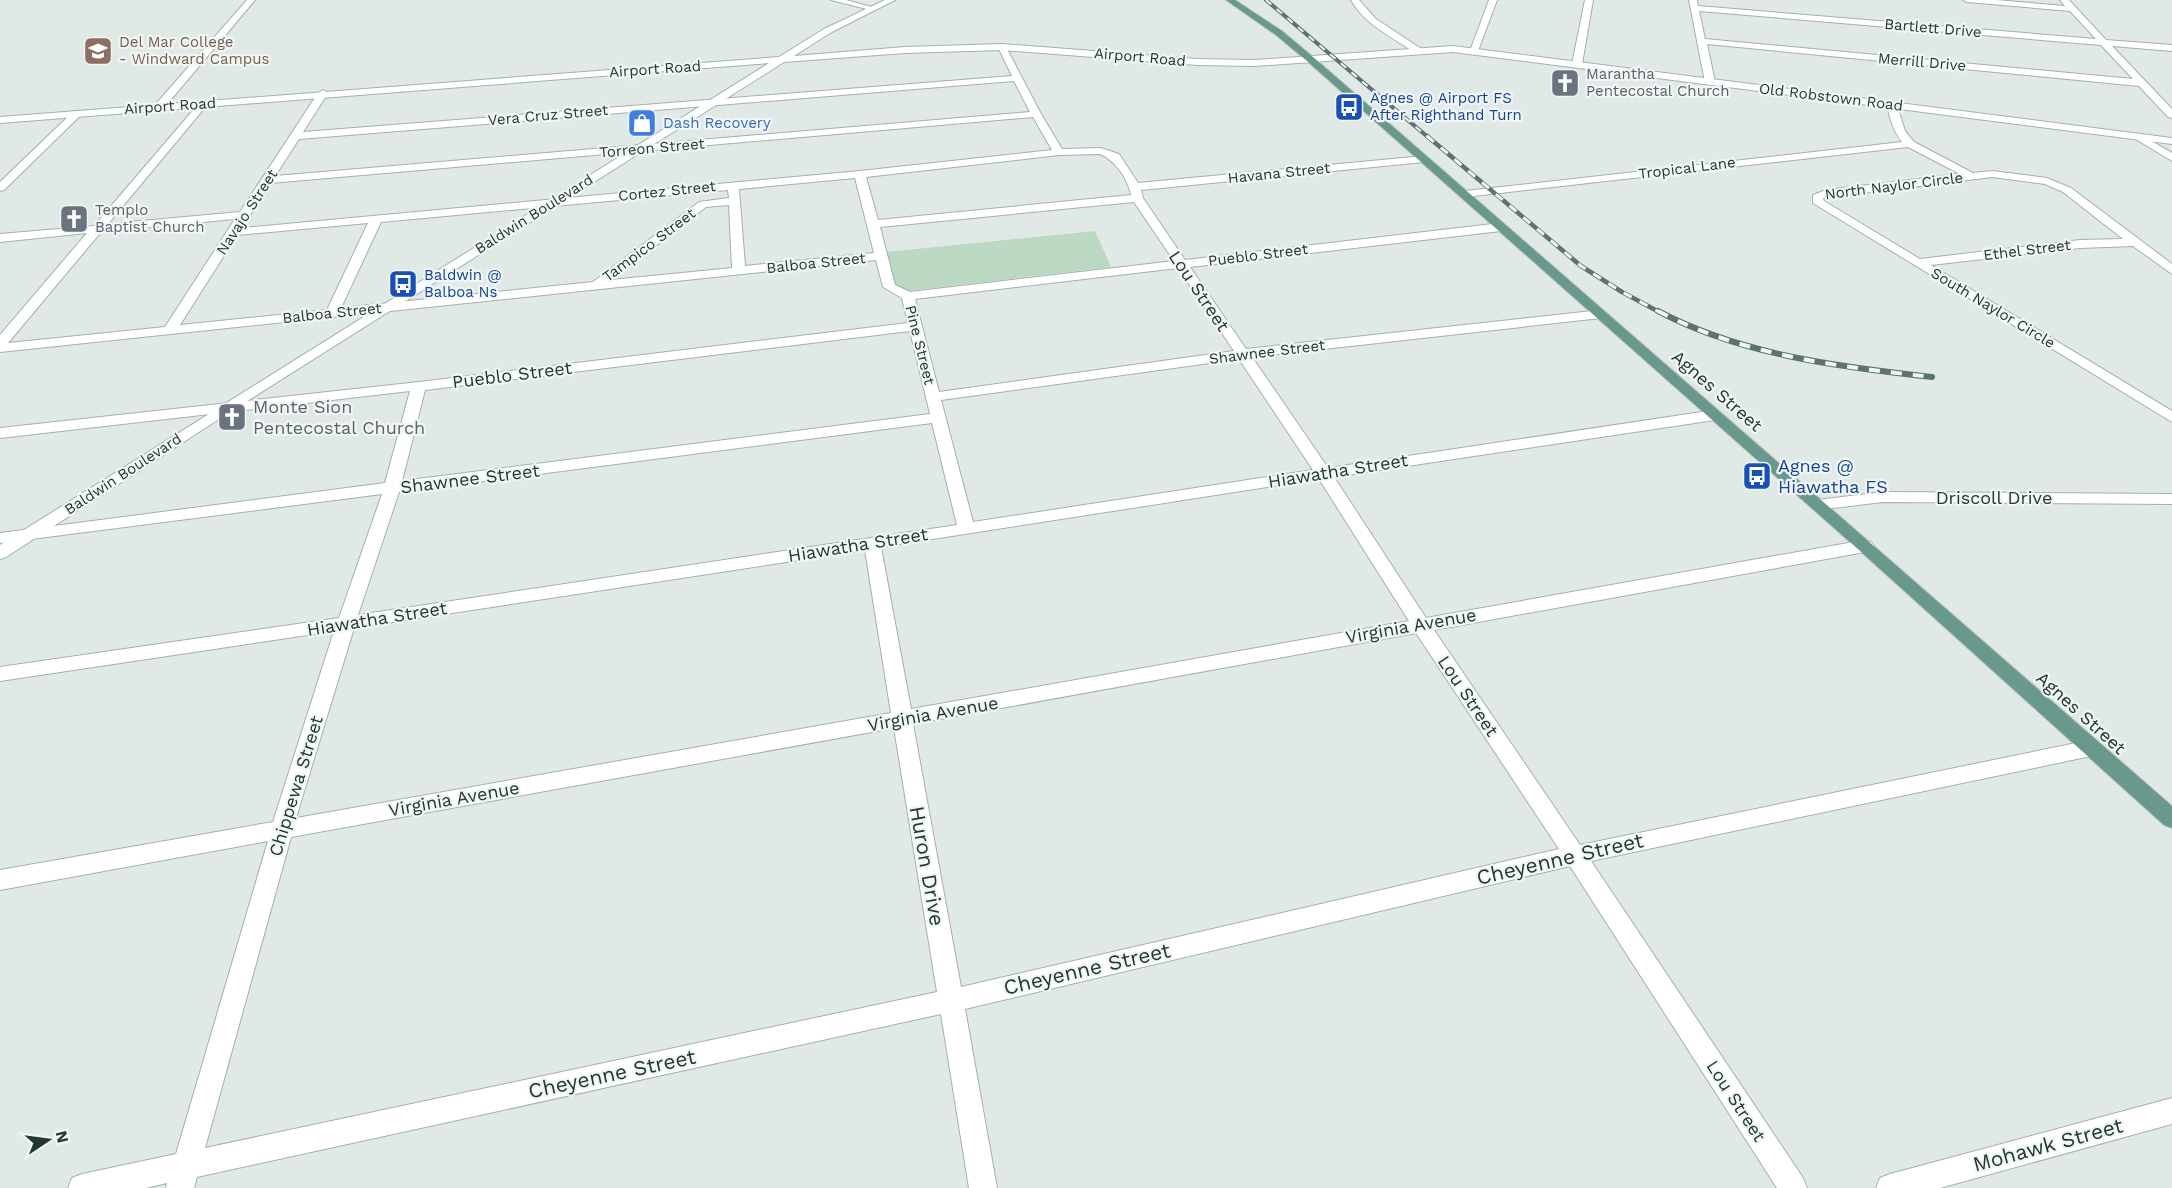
<svg xmlns="http://www.w3.org/2000/svg" width="2172" height="1188" font-family="'Work Sans',sans-serif">
<style>
.green{fill:#bbd8c2}
.lines{fill:none;stroke-linecap:round;stroke-linejoin:round}
.street-casing{stroke:#a4b0ab;stroke-width:2}
.secondary-casing{stroke:#a0b3ac;stroke-width:2}
.primary-casing{stroke:#bdc3c1;stroke-width:2}
.street{fill:#fff;fill-rule:evenodd}
.secondary{fill:#fff;fill-rule:evenodd}
.primary{fill:#69998d;fill-rule:evenodd}
.rail-far2-casing{stroke:#5d736d;stroke-width:4}
.rail-far1-casing{stroke:#5d736d;stroke-width:4.5}
.rail-casing{stroke:#5d736d;stroke-width:6}
.rail-far2{stroke:#f0f6f3;stroke-width:2;stroke-dasharray:7;stroke-linecap:butt}
.rail-far1{stroke:#f0f6f3;stroke-width:3;stroke-dasharray:9;stroke-linecap:butt}
.rail{stroke:#f0f6f3;stroke-width:4;stroke-dasharray:11;stroke-linecap:butt}
.labels{text-anchor:middle;stroke-width:4.5;stroke-linejoin:round;paint-order:stroke}
.far-street-label{font-size:15px;fill:#233731;stroke:#f0f6f3}
.far-education-label{font-size:15px;fill:#785e54;stroke:#f0f6f3;text-anchor:start}
.far-worship-label{font-size:15px;fill:#5b616d;stroke:#f0f6f3;text-anchor:start}
.far-transit-label{font-size:15px;fill:#164399;stroke:#f0f6f3;text-anchor:start}
.far-shop-label{font-size:15px;fill:#366cbe;stroke:#f0f6f3;text-anchor:start}
.street-label{font-size:18px;fill:#233731;stroke:#f0f6f3}
.worship-label{font-size:18px;fill:#5b616d;stroke:#f0f6f3;text-anchor:start}
.transit-label{font-size:18px;fill:#164399;stroke:#f0f6f3;text-anchor:start}
.near-street-label{font-size:21px;fill:#233731;stroke:#f0f6f3}
</style>
<rect width="100%" height="100%" fill="#e0e9e5"/>
<path class="green" d="M 1095,231 L 1111,267 L 906,291 L 895,287 L 886,252 Z"/>
<g class="lines">
<g class="street-casing">
<path id="street" d="M 247,0 L 255,0 L 163,109 L 155,109 L 155,105 Z
M 831,0 L 846,0 L 875,8 L 871,10 Z
M 1351,0 L 1359,0 L 1376,19 L 1420,48 L 1420,52 L 1414,52 C 1392,37 1364,24 1351,0 Z
M 1489,0 L 1497,0 L 1478,51 L 1471,53 L 1470,51 Z
M 1585,0 L 1593,0 L 1582,64 L 1577,67 L 1572,64 Z
M 1689,0 L 1697,0 L 1698,6 L 2096,39 L 2070,11 L 1967,2 L 1963,0 L 1996,0 L 2065,6 L 2060,0 L 2069,0 L 2106,40 L 2172,45 L 2172,51 L 2112,46 L 2172,109 L 2172,118 L 2168,117 L 2139,86 L 1707,44 L 1715,82 L 1710,85 L 1705,82 ZM 1699,11 L 2101,45 L 2133,79 L 1705,39 Z
M 1002,44 L 1006,47 L 1041,114 L 1062,149 L 1101,148 L 1119,154 L 1138,183 L 1424,156 L 1429,159 L 1424,162 L 1141,190 L 1143,198 L 1185,260 L 1501,223 L 1507,227 L 1501,231 L 1190,267 L 1246,349 L 1601,310 L 1608,314 L 1601,318 L 1252,357 L 1328,468 L 1715,410 L 1720,412 L 1723,415 L 1720,418 L 1715,420 L 1334,477 L 1426,618 L 1865,540 L 1871,542 L 1874,546 L 1871,550 L 1865,552 L 1434,630 L 1580,845 L 2091,740 L 2098,742 L 2101,748 L 2098,754 L 2091,756 L 1591,861 L 1803,1178 L 1807,1188 L 1777,1188 L 1570,866 L 965,1009 L 997,1188 L 969,1188 L 941,1014 L 197,1177 L 194,1188 L 166,1188 L 167,1183 L 146,1188 L 68,1188 L 72,1178 L 82,1174 L 176,1154 L 268,841 L 0,890 L 0,870 L 273,822 L 334,631 L 0,681 L 0,667 L 339,618 L 382,494 L 0,543 L 0,533 L 385,483 L 410,391 L 0,438 L 0,428 L 419,382 L 908,323 L 902,298 L 883,287 L 876,260 L 0,352 L 0,335 L 87,233 L 0,242 L 0,234 L 94,226 L 201,101 L 207,101 L 207,105 L 108,224 L 240,212 L 318,93 L 323,90 L 328,93 L 303,132 L 1012,76 L 998,47 ZM 1014,81 L 1030,112 L 275,176 L 299,139 ZM 1033,117 L 1052,150 L 860,171 L 242,228 L 270,183 ZM 1100,154 C 1115,160 1128,179 1131,195 L 878,220 L 866,177 L 1059,155 ZM 855,178 L 874,253 L 745,266 L 739,189 ZM 728,190 L 729,198 L 699,202 L 593,282 L 341,308 L 381,222 ZM 1134,202 L 1174,261 L 910,292 L 895,285 L 880,227 ZM 729,205 L 732,268 L 611,280 L 706,207 ZM 235,219 L 165,327 L 8,343 L 101,232 ZM 368,223 L 327,310 L 180,325 L 237,235 ZM 1178,268 L 1234,351 L 939,392 L 915,299 ZM 910,331 L 930,414 L 402,481 L 425,390 ZM 1239,359 L 1313,470 L 973,522 L 941,400 ZM 932,423 L 957,525 L 358,615 L 399,492 ZM 1319,479 L 1409,621 L 911,709 L 881,547 ZM 865,550 L 891,713 L 296,818 L 354,628 ZM 1416,633 L 1559,849 L 961,987 L 913,724 ZM 894,728 L 937,992 L 205,1148 L 291,837 Z
M 1892,102 L 1897,105 L 1905,131 L 1914,142 L 1973,173 L 1992,171 L 2047,178 L 2071,188 L 2172,264 L 2172,274 L 2133,246 L 2080,248 L 1931,265 L 2172,411 L 2172,422 L 1813,203 L 1813,195 L 1826,190 L 1960,174 L 1908,147 L 1465,197 L 1459,194 L 1465,191 L 1902,142 C 1893,130 1890,119 1887,105 ZM 1992,177 L 2045,184 L 2063,192 L 2123,239 L 2080,240 L 1920,259 L 1824,201 L 1823,198 Z
M 74,111 L 83,113 L 4,190 L 0,191 L 0,182 Z
M 2138,133 L 2172,153 L 2172,161 L 2134,138 L 2133,136 Z
M 1883,492 L 2172,494 L 2172,504 L 1883,502 L 1817,510 L 1809,505 L 1817,500 Z
M 2172,1098 L 2172,1124 L 1940,1188 L 1876,1188 L 1880,1178 L 1890,1174 Z"/>
</g>
<g class="secondary-casing">
<path id="secondary" d="M 885,0 L 895,0 L 830,33 L 794,56 L 905,47 L 1002,44 L 1197,59 L 1255,60 L 1453,46 L 2172,138 L 2172,144 L 1453,52 L 1255,66 L 1197,65 L 1002,50 L 905,53 L 784,62 L 233,410 L 6,557 L 0,559 L 0,545 L 769,63 L 0,123 L 0,117 L 779,57 L 824,29 Z"/>
</g>
<g class="primary-casing">
<path id="primary" d="M 1226,0 L 1235,0 L 1282,31 L 1313,57 L 2172,806 L 2172,828 L 2164,825 L 1859,550 L 1307,61 L 1276,35 Z"/>
</g>
<use href="#street" class="street"/>
<use href="#secondary" class="secondary"/>
<use href="#primary" class="primary"/>
<g class="rail-far2-casing">
<path id="rail-far2" d="M 1266,0 L 1429,138"/>
</g>
<g class="rail-far1-casing">
<path id="rail-far1" d="M 1427,136 L 1581,266 L 1622,292 L 1661,313"/>
</g>
<g class="rail-casing">
<path id="rail" d="M 1658,311 C 1741,355 1840,367 1932,377"/>
</g>
<use href="#rail-far2" class="rail-far2"/>
<use href="#rail-far1" class="rail-far1"/>
<use href="#rail" class="rail"/>
</g>
<defs>
<g id="university-square" transform="scale(1.5)"><rect x="-9" y="-9" width="18" height="18" rx="4" fill="#8d6e63" stroke="#f0f6f3"/><path d="M0-5L7-2L0 1L-7-2ZM-4 1L0 2.5L4 1V4Q0 6-4 4Z" fill="#fff"/></g>
<g id="church-square" transform="scale(1.5)"><rect x="-9" y="-9" width="18" height="18" rx="4" fill="#6b7280" stroke="#f0f6f3"/><path d="M-1.2-6h2.4v3.5h3.3v2.4h-3.3V6h-2.4V-.1h-3.3v-2.4h3.3Z" fill="#fff"/></g>
<g id="bus-square" transform="scale(1.5)"><rect x="-9" y="-9" width="18" height="18" rx="4" fill="#1a4fb4" stroke="#f0f6f3"/><path d="M-5-6H5V4H4V6H2V4H-2V6H-4V4H-5ZM-3.5-4V0h7V-4ZM-3.5 1.2v1.5H-2V1.2ZM2 1.2v1.5H3.5V1.2Z" fill="#fff"/></g>
<g id="shop-square" transform="scale(1.5)"><rect x="-9" y="-9" width="18" height="18" rx="4" fill="#3f7fe0" stroke="#f0f6f3"/><path d="M-5-2.5h2.3a2.7 3.5 0 0 1 5.4 0H5L5.5 6h-11ZM-1.5-2.5h3a1.5 2.3 0 0 0-3 0Z" fill="#fff"/></g>
</defs>
<g fill-rule="evenodd">
<use href="#university-square" x="98" y="51"/>
<use href="#church-square" x="1565" y="83"/>
<use href="#bus-square" x="1349" y="107"/>
<use href="#shop-square" x="642" y="123"/>
<use href="#church-square" x="74" y="219"/>
<use href="#bus-square" x="403" y="284"/>
<use href="#church-square" x="232" y="417"/>
<use href="#bus-square" x="1757" y="476"/>
</g>
<g class="labels">
<g class="far-street-label">
<text transform="translate(1933 28) rotate(5)" y="5">Bartlett Drive</text>
<text transform="translate(1140 57) rotate(5)" y="5">Airport Road</text>
<text transform="translate(1922 62) rotate(5)" y="5">Merrill Drive</text>
<text transform="translate(655 69) rotate(-4)" y="5">Airport Road</text>
<text transform="translate(1831 97) rotate(7)" y="5">Old Robstown Road</text>
<text transform="translate(170 106) rotate(-4)" y="5">Airport Road</text>
<text transform="translate(548 115) rotate(-5)" y="5">Vera Cruz Street</text>
<text transform="translate(652 148) rotate(-5)" y="5">Torreon Street</text>
<text transform="translate(1687 168) rotate(-7)" y="5">Tropical Lane</text>
<text transform="translate(1279 173) rotate(-6)" y="5">Havana Street</text>
<text transform="translate(1894 186) rotate(-7)" y="5">North Naylor Circle</text>
<text transform="translate(667 191) rotate(-6)" y="5">Cortez Street</text>
<text transform="translate(247 212) rotate(-57)" y="5">Navajo Street</text>
<text transform="translate(534 214) rotate(-32)" y="5">Baldwin Boulevard</text>
<text transform="translate(649 245) rotate(-37)" y="5">Tampico Street</text>
<text transform="translate(2027 250) rotate(-7)" y="5">Ethel Street</text>
<text transform="translate(1258 255) rotate(-7)" y="5">Pueblo Street</text>
<text transform="translate(816 263) rotate(-6)" y="5">Balboa Street</text>
<text transform="translate(1993 308) rotate(31)" y="5">South Naylor Circle</text>
<text transform="translate(332 313) rotate(-6)" y="5">Balboa Street</text>
<text transform="translate(920 345) rotate(76)" y="5">Pine Street</text>
<text transform="translate(1267 352) rotate(-7)" y="5">Shawnee Street</text>
<text transform="translate(123 474) rotate(-33)" y="5">Baldwin Boulevard</text>
</g>
<g class="far-education-label">
<text x="119" y="47">Del Mar College<tspan x="119" dy="17">- Windward Campus</tspan></text>
</g>
<g class="far-worship-label">
<text x="1586" y="79">Marantha<tspan x="1586" dy="17">Pentecostal Church</tspan></text>
<text x="95" y="215">Templo<tspan x="95" dy="17">Baptist Church</tspan></text>
</g>
<g class="far-transit-label">
<text x="1370" y="103">Agnes @ Airport FS<tspan x="1370" dy="17">After Righthand Turn</tspan></text>
<text x="424" y="280">Baldwin @<tspan x="424" dy="17">Balboa Ns</tspan></text>
</g>
<g class="far-shop-label">
<text x="663" y="128">Dash Recovery</text>
</g>
<g class="street-label">
<text transform="translate(1199 291) rotate(56)" y="6">Lou Street</text>
<text transform="translate(512 375) rotate(-7)" y="6">Pueblo Street</text>
<text transform="translate(1717 391) rotate(41)" y="6">Agnes Street</text>
<text transform="translate(1338 471) rotate(-9)" y="6">Hiawatha Street</text>
<text transform="translate(470 479) rotate(-7)" y="6">Shawnee Street</text>
<text x="1994" y="504">Driscoll Drive</text>
<text transform="translate(858 545) rotate(-9)" y="6">Hiawatha Street</text>
<text transform="translate(377 619) rotate(-9)" y="6">Hiawatha Street</text>
<text transform="translate(1411 626) rotate(-10)" y="6">Virginia Avenue</text>
<text transform="translate(1468 696) rotate(56)" y="6">Lou Street</text>
<text transform="translate(2081 713) rotate(42)" y="6">Agnes Street</text>
<text transform="translate(933 714) rotate(-10)" y="6">Virginia Avenue</text>
<text transform="translate(296 786) rotate(-73)" y="6">Chippewa Street</text>
<text transform="translate(454 799) rotate(-10)" y="6">Virginia Avenue</text>
<text transform="translate(1736 1101) rotate(57)" y="6">Lou Street</text>
</g>
<g class="worship-label">
<text x="253" y="413">Monte Sion<tspan x="253" dy="21">Pentecostal Church</tspan></text>
</g>
<g class="transit-label">
<text x="1778" y="472">Agnes @<tspan x="1778" dy="21">Hiawatha FS</tspan></text>
</g>
<g class="near-street-label">
<text transform="translate(1560 859) rotate(-13)" y="7">Cheyenne Street</text>
<text transform="translate(927 866) rotate(80)" y="7">Huron Drive</text>
<text transform="translate(1087 969) rotate(-13)" y="7">Cheyenne Street</text>
<text transform="translate(612 1074) rotate(-12)" y="7">Cheyenne Street</text>
<text transform="translate(2048 1145) rotate(-15)" y="7">Mohawk Street</text>
</g>
</g>
<g transform="translate(48 1140) rotate(77)" stroke="#f0f6f3" stroke-width="4.5" paint-order="stroke">
<path d="M0-4.5L10 22L0 15L-10 22Z" fill="#233731"/>
<text y="-9" font-size="16" font-weight="bold" text-anchor="middle" fill="#233731">N</text>
</g>
</svg>
